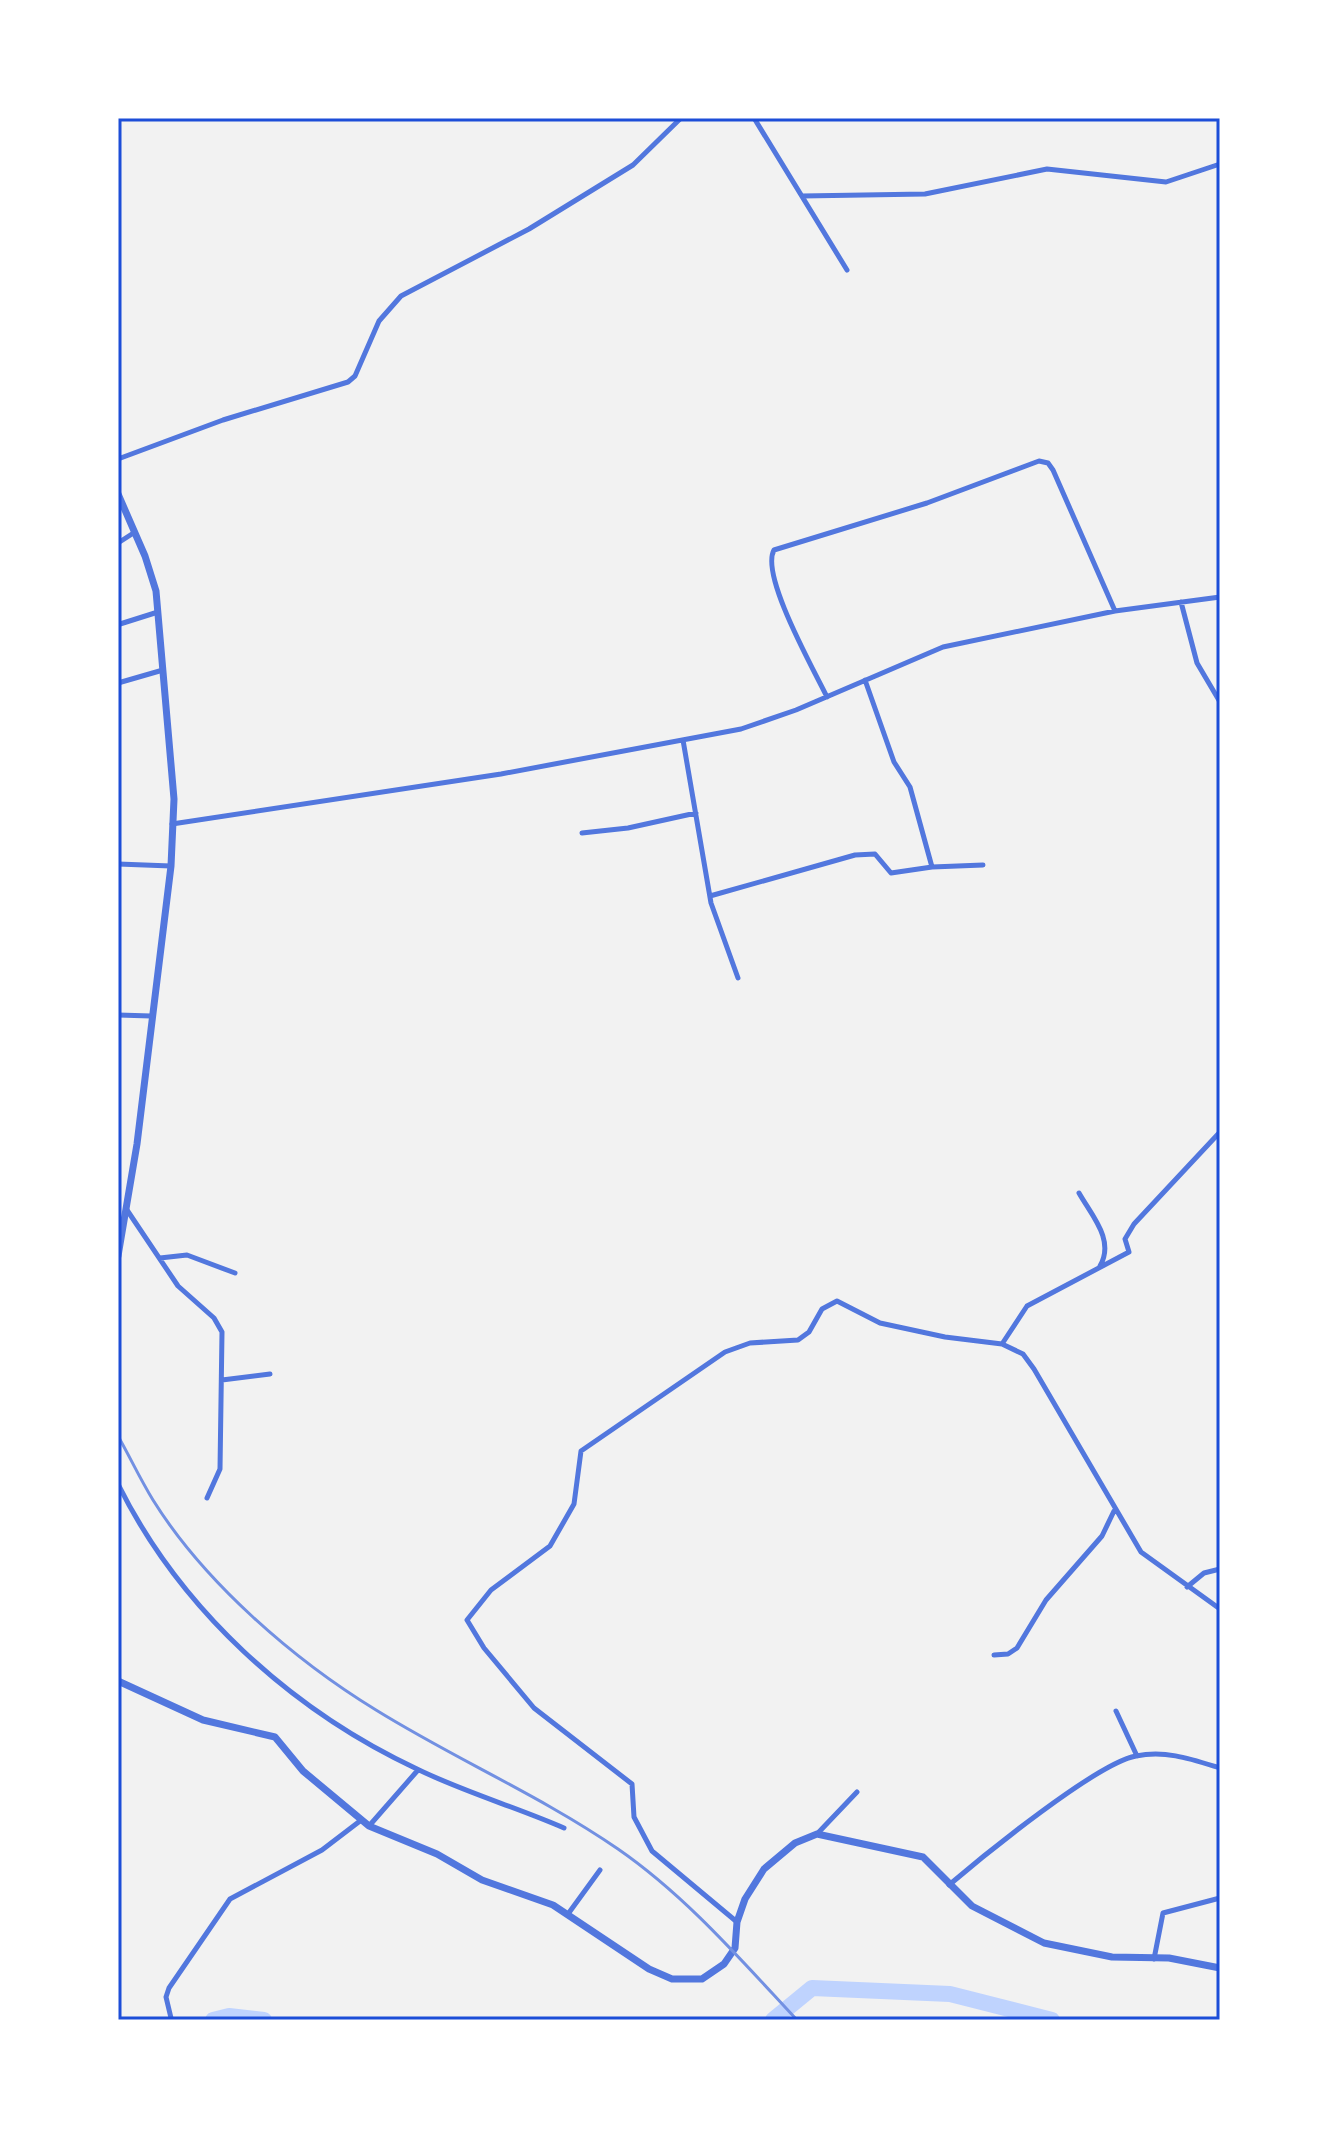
<svg xmlns="http://www.w3.org/2000/svg" width="1338" height="2138" font-family="Roboto,sans-serif">
<style>
.lines{fill:none;stroke-linecap:round;stroke-linejoin:round}
.river{stroke:#bfd3fe;stroke-width:16}
.minor{stroke:#5277de;stroke-width:5}
.tertiary{stroke:#5277de;stroke-width:7}
.rail{stroke:#7290e2;stroke-width:3}
.neatline{fill:none;stroke:#1d4ed8;stroke-width:3}
</style>
<rect width="100%" height="100%" fill="#f2f2f2"/>
<g class="lines">
<path class="river" d="M 213,2020 L 229,2016 L 264,2020
M 773,2020 L 812,1988 L 950,1994 L 1052,2020"/>
<path class="minor" d="M 754,118 L 847,270
M 802,196 L 925,194 L 1047,169 L 1166,182 L 1220,164
M 118,459 L 223,420 L 348,382 L 355,376 L 379,321 L 401,296 L 529,229 L 633,165 L 681,118
M 118,543 L 135,532
M 1181,602 L 1197,663 L 1220,702
M 120,624 L 158,612
M 865,680 L 894,762 L 910,787 L 932,867
M 118,683 L 163,670
M 827,697 C 814,670 760,575 774,550 L 927,503 L 1039,461 L 1048,463 L 1053,470 L 1115,611
M 683,740 L 711,903 L 738,978
M 172,824 L 501,774 L 741,729 L 796,710 L 943,647 L 1115,611 L 1220,597
M 582,833 L 628,828 L 696,813
M 118,864 L 171,866
M 710,896 L 855,855 L 875,854 L 891,873 L 932,867 L 983,865
M 118,1015 L 151,1016
M 1079,1193 C 1092,1216 1115,1240 1100,1266
M 127,1210 L 178,1286 L 214,1318 L 222,1332 L 220,1469 L 207,1498
M 160,1258 L 187,1255 L 235,1273
M 1002,1344 L 1027,1306 L 1129,1252 L 1125,1239 L 1134,1224 L 1220,1132
M 222,1380 L 270,1374
M 118,1484 C 180,1609 291,1710 417,1769 C 464,1792 516,1807 564,1828
M 1187,1587 L 1204,1573 L 1220,1569
M 994,1655 L 1008,1654 L 1017,1648 L 1046,1600 L 1102,1536 L 1114,1511
M 1116,1711 L 1137,1756
M 369,1826 L 418,1770
M 817,1834 L 857,1792
M 949,1885 C 983,1856 1097,1763 1136,1756 C 1166,1750 1191,1759 1220,1768
M 568,1914 L 600,1870
M 737,1922 L 652,1851 L 634,1817 L 632,1784 L 534,1708 L 484,1648 L 467,1620 L 491,1590 L 550,1546 L 574,1504 L 581,1451 L 725,1352 L 750,1343 L 798,1340 L 809,1332 L 822,1309 L 837,1301 L 880,1323 L 945,1337 L 1002,1344 L 1023,1354 L 1034,1369 L 1141,1552 L 1220,1609
M 1154,1959 L 1163,1913 L 1220,1898
M 171,2018 L 166,1997 L 169,1988 L 230,1899 L 322,1850 L 360,1821"/>
<path class="tertiary" d="M 118,494 L 145,556 L 156,591 L 174,799 L 171,866 L 137,1144 L 118,1256
M 118,1681 L 203,1720 L 275,1737 L 303,1771 L 369,1826 L 437,1854 L 482,1880 L 553,1905 L 649,1969 L 672,1979 L 702,1979 L 724,1964 L 735,1948 L 737,1922 L 745,1899 L 764,1869 L 795,1843 L 817,1834 L 923,1857 L 972,1906 L 1044,1943 L 1112,1957 L 1169,1958 L 1220,1968"/>
<path class="rail" d="M 118,1436 C 130,1457 140,1479 153,1500 C 204,1582 294,1660 376,1710 C 455,1759 541,1796 618,1849 C 686,1896 741,1960 797,2020"/>
</g>
<rect width="1338" height="2138" fill="none" stroke="#ffffff" stroke-width="240"/>
<rect x="120" y="120" width="1098" height="1898" class="neatline"/>
</svg>
